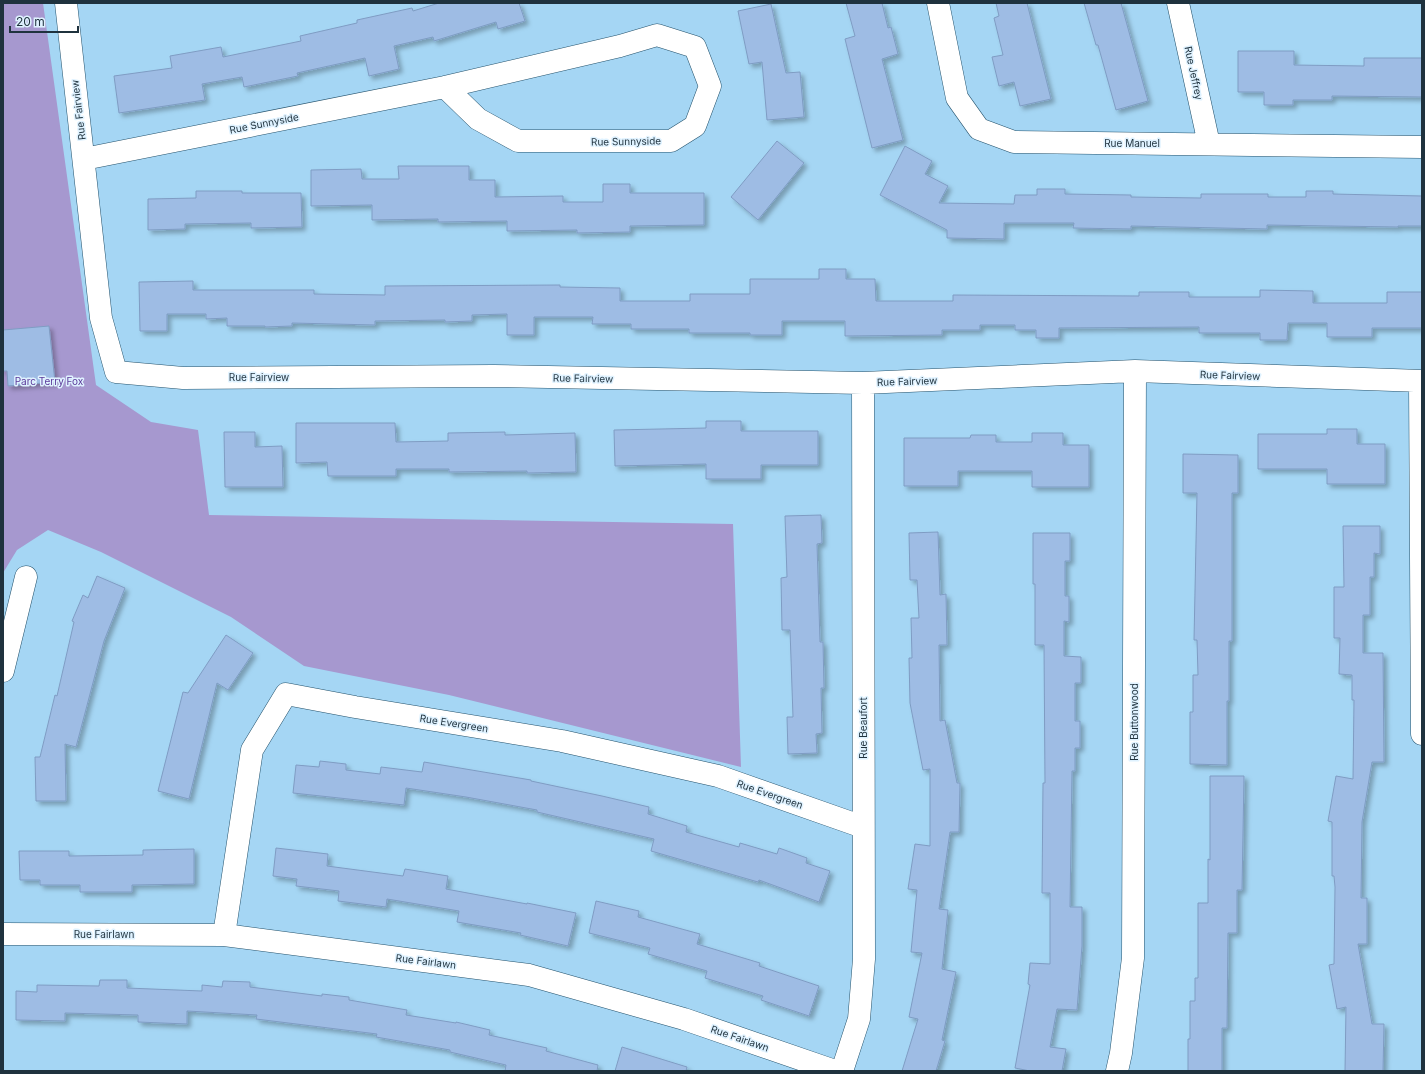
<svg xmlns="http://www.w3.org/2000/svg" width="1425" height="1074" font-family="Inter,sans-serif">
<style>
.green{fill:#a698cf}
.building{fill:#9ebce4;stroke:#7f9cc3;filter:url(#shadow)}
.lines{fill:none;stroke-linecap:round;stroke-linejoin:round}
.street-casing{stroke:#24526c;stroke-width:23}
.street{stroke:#fff;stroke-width:22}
.labels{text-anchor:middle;stroke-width:3;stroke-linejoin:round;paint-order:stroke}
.street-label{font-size:10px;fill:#1f323e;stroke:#dff2ff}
.park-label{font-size:10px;fill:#5a3899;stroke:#dff2ff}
</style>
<defs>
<filter id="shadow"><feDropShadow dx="3.5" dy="3.5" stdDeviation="2" flood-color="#0004"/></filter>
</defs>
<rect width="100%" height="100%" fill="#a5d6f4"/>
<path class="green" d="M 3,3 L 43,3 L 96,385 L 151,422 L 198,430 L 209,515 L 733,524 L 741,767 L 449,695 L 304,666 L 231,617 L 101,552 L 48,530 L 17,550 L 3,573 Z"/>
<path class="building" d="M 439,3 L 519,3 L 525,21 L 498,29 L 496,22 L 434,41 L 433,37 L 394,46 L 399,69 L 369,76 L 365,58 L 297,73 L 298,76 L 244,87 L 242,77 L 202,84 L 205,100 L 119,113 L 114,76 L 172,68 L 170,56 L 221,47 L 223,57 L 301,41 L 300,36 L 357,23 L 357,20 L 412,8 L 413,11 Z
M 846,3 L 882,3 L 888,28 L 891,27 L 898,54 L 882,59 L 903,140 L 872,148 L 845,39 L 855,36 Z
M 996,3 L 1027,3 L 1051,99 L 1020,106 L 1014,82 L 999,86 L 992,57 L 1003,55 L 994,18 L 999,16 Z
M 1084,3 L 1121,3 L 1148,101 L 1116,110 L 1098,45 L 1096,45 Z
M 771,4 L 786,73 L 800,72 L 804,117 L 767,120 L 762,62 L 749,64 L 738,11 Z
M 1238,51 L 1294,51 L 1294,65 L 1364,66 L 1364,58 L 1422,58 L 1422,97 L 1332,96 L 1332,100 L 1293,100 L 1293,105 L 1264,105 L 1264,92 L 1238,92 Z
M 777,141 L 804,163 L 758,220 L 731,197 Z
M 905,146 L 932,161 L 925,174 L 948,186 L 939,203 L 1014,204 L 1015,195 L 1037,195 L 1037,189 L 1065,189 L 1065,194 L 1131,195 L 1131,197 L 1201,198 L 1201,194 L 1268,194 L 1268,197 L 1306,197 L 1306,191 L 1333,191 L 1333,194 L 1422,196 L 1422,226 L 1398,226 L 1398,227 L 1267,225 L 1267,229 L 1131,226 L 1131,229 L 1073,228 L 1074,223 L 1004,223 L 1004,239 L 947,238 L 947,230 L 880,195 Z
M 398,166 L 469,166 L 469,180 L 495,180 L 495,197 L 563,196 L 563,202 L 603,202 L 603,184 L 630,184 L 630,193 L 704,193 L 704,225 L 630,226 L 630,232 L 577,233 L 577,230 L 507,231 L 507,221 L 438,222 L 438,219 L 372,220 L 372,205 L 311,206 L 311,170 L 361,169 L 362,179 L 399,179 Z
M 196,191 L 242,191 L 242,193 L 301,193 L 302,227 L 251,228 L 251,223 L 185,224 L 185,229 L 148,230 L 148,199 L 196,198 Z
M 819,269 L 846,269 L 846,279 L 875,279 L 876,301 L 953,301 L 953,295 L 1139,296 L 1139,292 L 1189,292 L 1189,297 L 1260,297 L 1260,290 L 1313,291 L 1313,303 L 1387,303 L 1387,292 L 1422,292 L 1422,328 L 1372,328 L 1372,337 L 1327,337 L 1327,323 L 1288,323 L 1287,340 L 1260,340 L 1260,333 L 1199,333 L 1199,327 L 1059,328 L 1059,338 L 1036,338 L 1036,330 L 1015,330 L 1015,325 L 980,325 L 980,330 L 942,330 L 942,335 L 845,336 L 845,321 L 782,321 L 782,335 L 750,335 L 750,333 L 689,333 L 689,329 L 631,329 L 631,324 L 592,324 L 593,317 L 534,317 L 534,335 L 507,335 L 507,314 L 472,315 L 472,321 L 445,322 L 445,320 L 375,321 L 375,325 L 292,323 L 292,326 L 265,327 L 265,326 L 227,326 L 227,318 L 206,319 L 206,314 L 167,314 L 167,331 L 140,331 L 139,282 L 193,281 L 193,290 L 314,290 L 314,294 L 385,295 L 385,286 L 560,285 L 560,287 L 620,288 L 620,301 L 690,301 L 690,294 L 750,294 L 750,279 L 819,279 Z
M 49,326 L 55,382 L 8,386 L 7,371 L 3,371 L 3,330 Z
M 706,421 L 741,421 L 741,431 L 818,431 L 818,465 L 761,465 L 761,479 L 706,479 L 706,464 L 615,466 L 614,430 L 706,428 Z
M 296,423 L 395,423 L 396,442 L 448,441 L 448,433 L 505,432 L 505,435 L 575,433 L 576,472 L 527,473 L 527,471 L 449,472 L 449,469 L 396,469 L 396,476 L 328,476 L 327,462 L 296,463 Z
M 1327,429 L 1357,429 L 1357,444 L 1385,444 L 1385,484 L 1327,484 L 1327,469 L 1258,469 L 1258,434 L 1327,434 Z
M 224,432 L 255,432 L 255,447 L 282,446 L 283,487 L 225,487 Z
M 1032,433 L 1063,433 L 1063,445 L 1089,445 L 1089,487 L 1032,487 L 1032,471 L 958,471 L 958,486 L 904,486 L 904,438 L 970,438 L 971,435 L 996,435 L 996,442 L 1032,442 Z
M 1183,454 L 1238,455 L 1238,493 L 1232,493 L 1232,641 L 1229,641 L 1229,701 L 1227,701 L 1227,765 L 1190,764 L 1190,712 L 1193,712 L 1193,675 L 1198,675 L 1197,640 L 1194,640 L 1197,493 L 1183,493 Z
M 821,515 L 822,543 L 817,544 L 820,642 L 823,642 L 824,688 L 821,688 L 822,733 L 816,734 L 817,753 L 788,754 L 787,717 L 793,717 L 790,630 L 782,630 L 781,578 L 787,577 L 785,516 Z
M 1343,526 L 1380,526 L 1380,554 L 1374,553 L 1374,577 L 1370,577 L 1370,615 L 1363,615 L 1363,653 L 1383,653 L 1384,762 L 1372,762 L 1362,822 L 1361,898 L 1367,898 L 1367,944 L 1358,944 L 1372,1024 L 1384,1024 L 1383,1071 L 1345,1071 L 1346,1007 L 1337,1009 L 1329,965 L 1334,964 L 1335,887 L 1334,876 L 1332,876 L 1332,822 L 1328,821 L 1336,776 L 1353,779 L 1354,700 L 1352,700 L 1352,675 L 1339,674 L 1340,638 L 1334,638 L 1334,587 L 1344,587 Z
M 938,532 L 940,595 L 946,594 L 947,645 L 939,645 L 940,721 L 945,720 L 957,783 L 960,783 L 959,832 L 950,832 L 939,909 L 948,910 L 942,969 L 956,972 L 942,1040 L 945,1041 L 936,1071 L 902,1071 L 918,1019 L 909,1017 L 922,953 L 911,952 L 917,890 L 908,889 L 915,844 L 930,846 L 930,769 L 923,770 L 910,703 L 909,658 L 912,658 L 911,618 L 919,618 L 917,580 L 910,580 L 909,533 Z
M 1033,533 L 1070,533 L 1070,561 L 1065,561 L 1065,596 L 1069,596 L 1069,622 L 1064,621 L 1064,656 L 1081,657 L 1081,683 L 1075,683 L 1075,721 L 1080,721 L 1080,748 L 1075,748 L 1075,771 L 1072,771 L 1070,907 L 1082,907 L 1082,946 L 1077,1010 L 1057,1009 L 1050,1047 L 1066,1049 L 1062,1071 L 1030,1071 L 1015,1068 L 1030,985 L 1028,984 L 1030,963 L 1050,964 L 1050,893 L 1042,893 L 1043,783 L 1045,783 L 1044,645 L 1035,645 L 1035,584 L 1033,584 Z
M 97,576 L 125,588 L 104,641 L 76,747 L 65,744 L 66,801 L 36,801 L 35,757 L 40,757 L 55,695 L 57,696 L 74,622 L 72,621 L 83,595 L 88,598 Z
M 226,635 L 253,653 L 228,690 L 217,683 L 189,799 L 158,791 L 183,692 L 188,693 Z
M 320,761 L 346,764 L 346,770 L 380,774 L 381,767 L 422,772 L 424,762 L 531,780 L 531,781 L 602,796 L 649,807 L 648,814 L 687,826 L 686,832 L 739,847 L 740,843 L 777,854 L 779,848 L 807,858 L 806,863 L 830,871 L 819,902 L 759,880 L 758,882 L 651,851 L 654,839 L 537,812 L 537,810 L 466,797 L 406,788 L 404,805 L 293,793 L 296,765 L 319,767 Z
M 1210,776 L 1244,776 L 1242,890 L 1237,890 L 1237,933 L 1228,933 L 1227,1028 L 1222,1028 L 1222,1071 L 1188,1071 L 1188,1039 L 1190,1039 L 1190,1001 L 1195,1001 L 1195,978 L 1198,978 L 1198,903 L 1208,903 L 1208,859 L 1210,860 Z
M 276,848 L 328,854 L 327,866 L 403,876 L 405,869 L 448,876 L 446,889 L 527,904 L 527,903 L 576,913 L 568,946 L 520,935 L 521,933 L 457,922 L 459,911 L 387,899 L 386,907 L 338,901 L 339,891 L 296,886 L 297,879 L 273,876 Z
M 194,849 L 194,884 L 132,885 L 132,892 L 80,892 L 80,885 L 40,885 L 40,880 L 20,880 L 19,851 L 69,851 L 69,856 L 143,855 L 143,850 Z
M 596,901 L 639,911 L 638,917 L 700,934 L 697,944 L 760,963 L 759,966 L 819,986 L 809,1016 L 761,1000 L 763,996 L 705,978 L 707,971 L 648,954 L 650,948 L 589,933 Z
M 100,980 L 127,980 L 127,988 L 202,991 L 202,985 L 222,987 L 223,981 L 250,982 L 250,987 L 322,996 L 322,994 L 349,997 L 349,1000 L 407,1010 L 406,1015 L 456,1023 L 456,1022 L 490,1030 L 489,1035 L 547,1048 L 546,1051 L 598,1065 L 597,1071 L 505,1071 L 506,1065 L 450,1052 L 450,1050 L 376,1037 L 377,1034 L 256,1019 L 257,1015 L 187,1011 L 187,1024 L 138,1022 L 138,1015 L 65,1013 L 65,1021 L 16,1020 L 16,991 L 37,992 L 37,985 L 99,986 Z
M 622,1047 L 687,1067 L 686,1071 L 615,1071 Z"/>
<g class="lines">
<g class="street-casing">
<path id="street" d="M 66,3 L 101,318 L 116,372 L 183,378 L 494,376 L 863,383 L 1135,371 L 1422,381
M 938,3 L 957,98 L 979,129 L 1014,142 L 1422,147
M 1178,3 L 1209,144
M 84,159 L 445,87 L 478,119 L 518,141 L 671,141 L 695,126 L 710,86 L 695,47 L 657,35 L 620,46 L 445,87
M 1420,381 L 1422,734
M 3,671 L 26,577
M 3,934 L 224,935 L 529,975 L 684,1019 L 835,1071
M 224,935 L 252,750 L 286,694 L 355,707 L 562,741 L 718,776 L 863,827
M 842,1071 L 859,1019 L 864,959 L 863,383
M 1117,1071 L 1121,1053 L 1133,958 L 1135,371"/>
</g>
<use href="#street" class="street"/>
</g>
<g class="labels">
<g class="street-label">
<text transform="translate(1194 73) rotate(78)" y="4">Rue Jeffrey</text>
<text transform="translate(78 110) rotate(-97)" y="4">Rue Fairview</text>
<text transform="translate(264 123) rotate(-11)" y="4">Rue Sunnyside</text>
<text transform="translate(626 141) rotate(-1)" y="4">Rue Sunnyside</text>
<text x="1132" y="147">Rue Manuel</text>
<text transform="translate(1230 375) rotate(2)" y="4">Rue Fairview</text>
<text x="259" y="381">Rue Fairview</text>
<text transform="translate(583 378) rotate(1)" y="4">Rue Fairview</text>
<text transform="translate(907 381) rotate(-2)" y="4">Rue Fairview</text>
<text transform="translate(1134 722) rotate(-90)" y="4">Rue Buttonwood</text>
<text transform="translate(454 723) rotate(9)" y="4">Rue Evergreen</text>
<text transform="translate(863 728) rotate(-90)" y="4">Rue Beaufort</text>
<text transform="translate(770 794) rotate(19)" y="4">Rue Evergreen</text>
<text x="104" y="938">Rue Fairlawn</text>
<text transform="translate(426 961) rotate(7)" y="4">Rue Fairlawn</text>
<text transform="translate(740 1038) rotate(19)" y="4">Rue Fairlawn</text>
</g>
<g class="park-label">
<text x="49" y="385">Parc Terry Fox</text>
</g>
</g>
<rect width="1425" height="1074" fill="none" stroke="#1f323e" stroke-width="8"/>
<path d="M10 26v6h68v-6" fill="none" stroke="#1f323e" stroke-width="2"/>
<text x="16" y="26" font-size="12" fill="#1f323e" stroke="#dff2ff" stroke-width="3" paint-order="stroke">20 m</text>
</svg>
